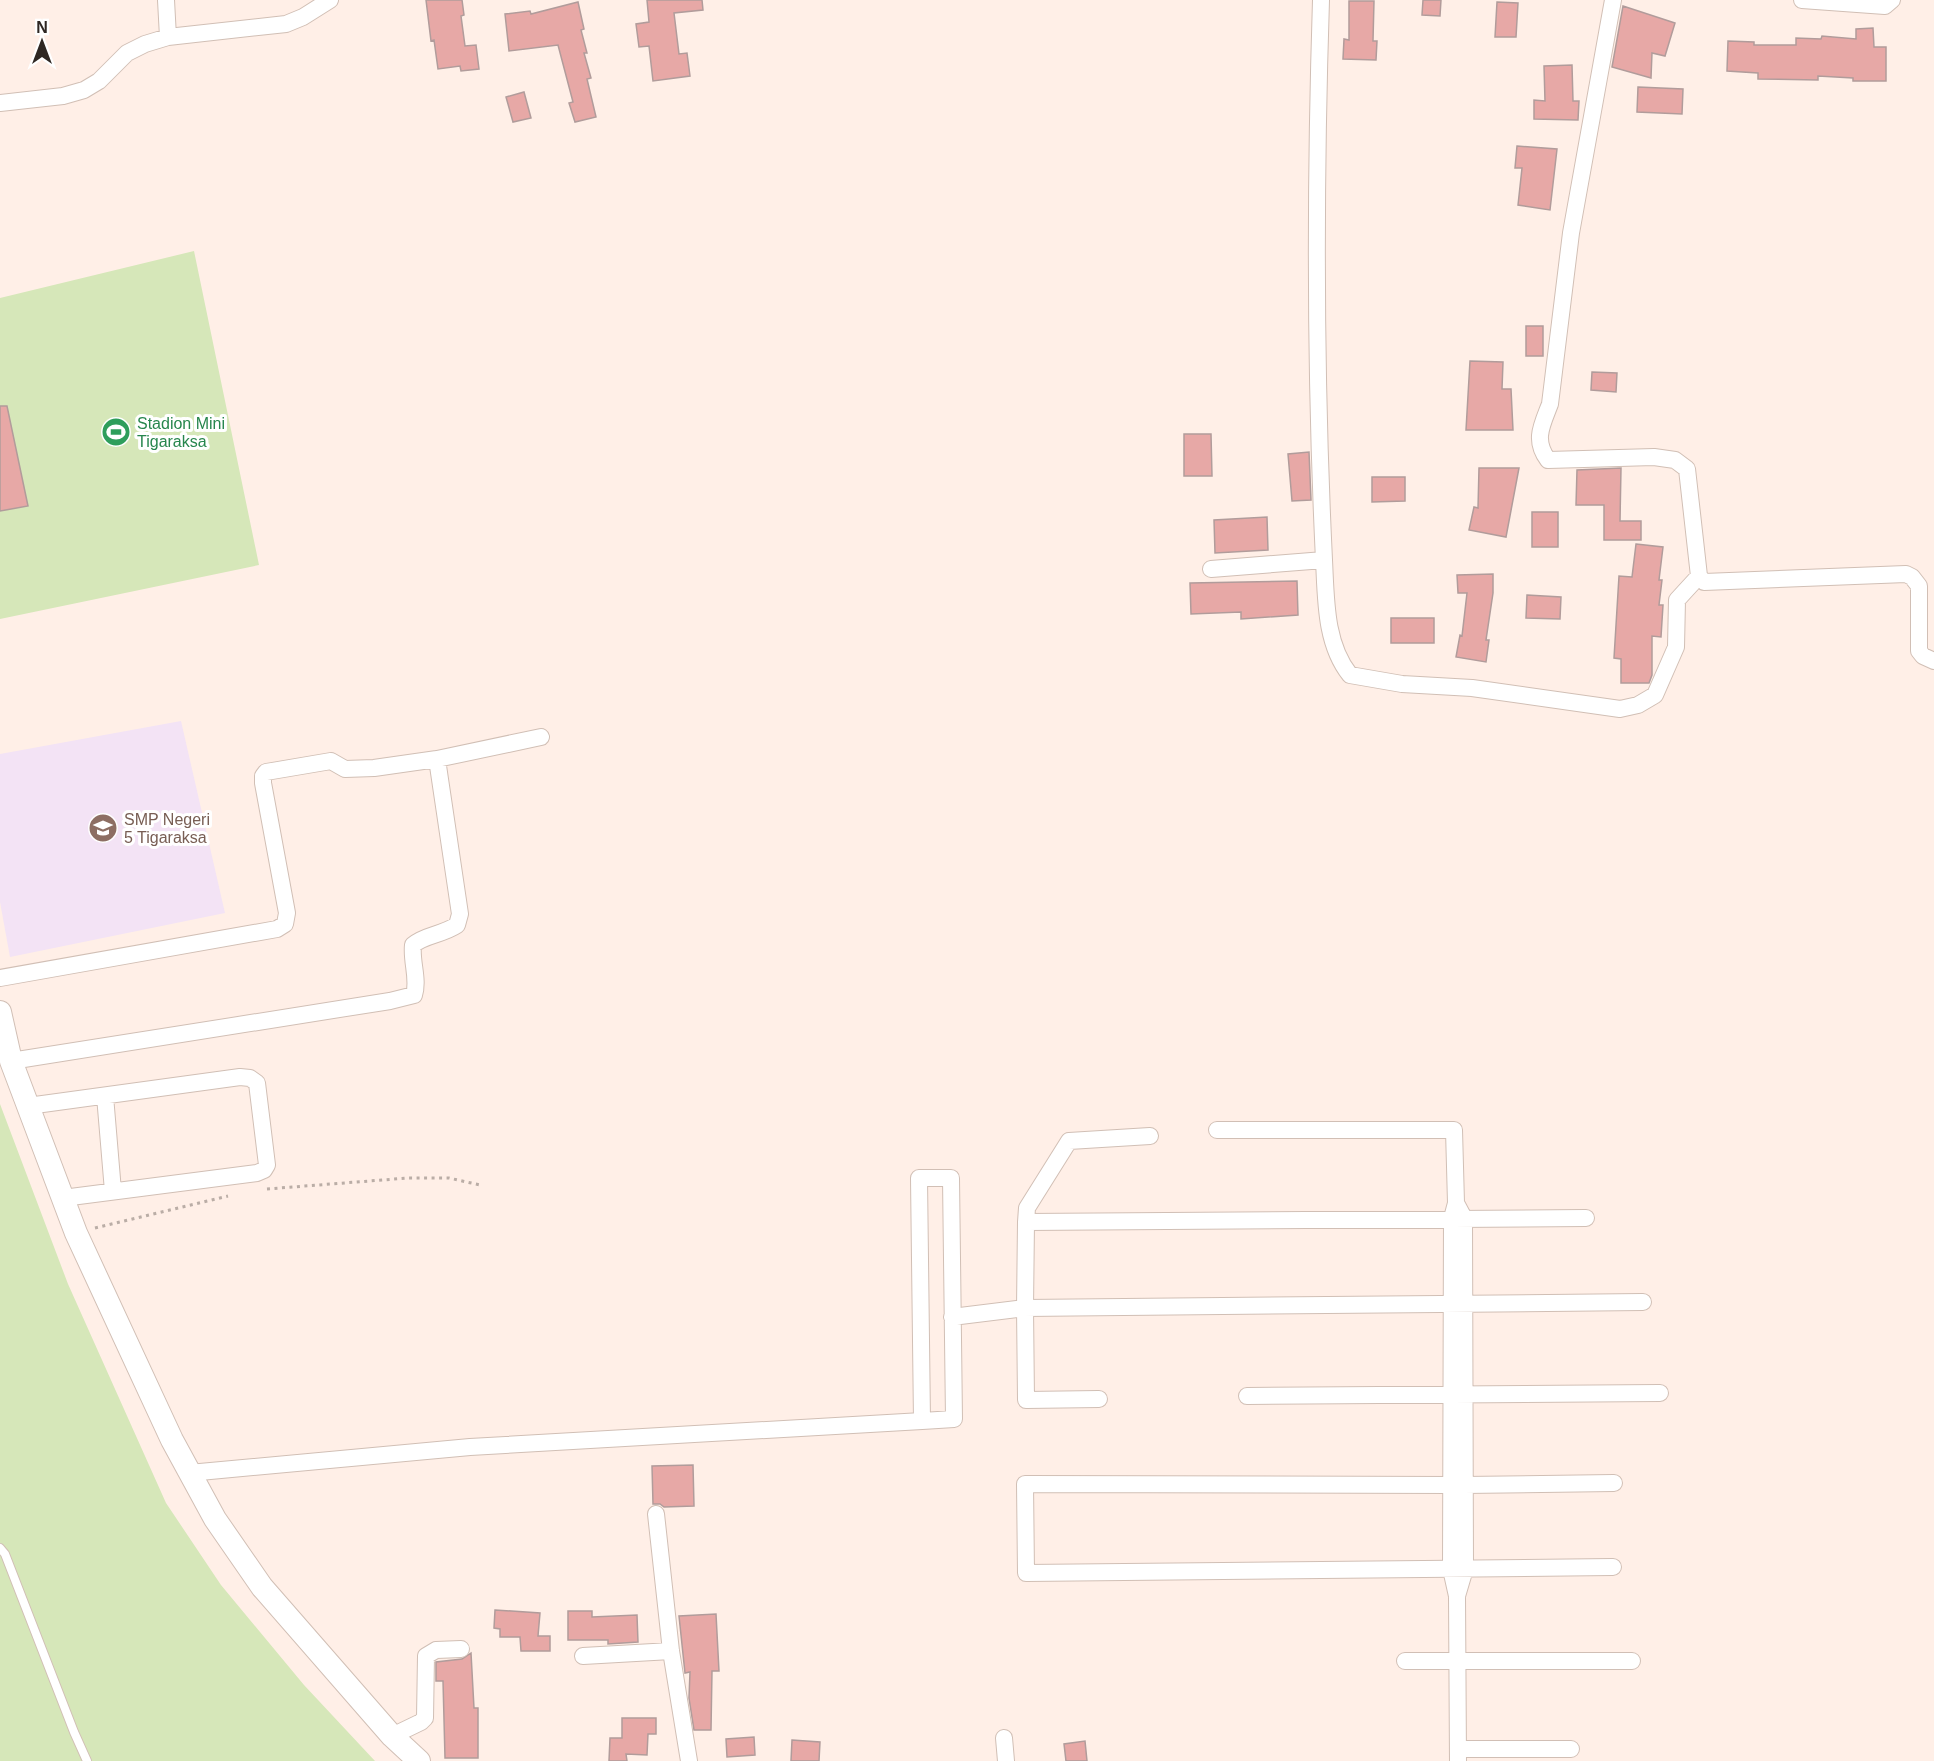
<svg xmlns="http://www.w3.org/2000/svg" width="1934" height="1761" font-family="Arial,sans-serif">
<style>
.education{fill:#f3e3f5}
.green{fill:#d6e7b9}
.building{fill:#e7a8a6;stroke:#b19c9b;stroke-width:1.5}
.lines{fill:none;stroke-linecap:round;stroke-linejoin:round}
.lane-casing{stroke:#d1bfb5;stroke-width:10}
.street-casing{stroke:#d1bfb5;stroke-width:18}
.secondary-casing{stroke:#d1bfb5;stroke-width:24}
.path{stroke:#baada6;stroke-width:3;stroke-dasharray:3 4.5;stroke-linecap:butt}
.lane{stroke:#fff;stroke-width:8}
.street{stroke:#fff;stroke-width:16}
.secondary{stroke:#fff;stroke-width:22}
.labels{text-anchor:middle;stroke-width:6;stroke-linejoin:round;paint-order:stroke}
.leisure-label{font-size:16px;fill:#27864d;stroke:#fff;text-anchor:start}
.education-label{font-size:16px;fill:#785e54;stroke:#fff;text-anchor:start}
</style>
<rect width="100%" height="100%" fill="#ffefe7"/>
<path class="education" d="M 181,721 L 225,913 L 10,957 L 0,902 L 0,754 Z"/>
<path class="green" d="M 194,251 L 259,565 L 0,619 L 0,298 Z
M 0,1104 L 68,1284 L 166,1503 L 221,1585 L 304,1685 L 375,1761 L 0,1761 Z"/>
<path class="building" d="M 426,0 L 462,0 L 464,15 L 461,16 L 465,46 L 476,45 L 479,69 L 461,71 L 460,66 L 438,69 L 434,40 L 431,41 Z
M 647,0 L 702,0 L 703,10 L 674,13 L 679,54 L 687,53 L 690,76 L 653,81 L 649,46 L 639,47 L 636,24 L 649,22 Z
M 1423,0 L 1441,0 L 1440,16 L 1422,15 Z
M 1349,1 L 1374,1 L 1373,41 L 1377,41 L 1376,60 L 1343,59 L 1344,39 L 1349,40 Z
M 578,2 L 584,29 L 581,30 L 587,53 L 584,53 L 591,78 L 587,79 L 596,117 L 575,122 L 569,103 L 573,102 L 558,45 L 509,51 L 505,14 L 530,11 L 531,14 Z
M 1497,2 L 1518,3 L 1516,37 L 1495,37 Z
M 1623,6 L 1675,23 L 1665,56 L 1652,53 L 1651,78 L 1612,67 Z
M 1873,28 L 1874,47 L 1886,47 L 1886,81 L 1853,81 L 1853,78 L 1818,76 L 1818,80 L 1758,79 L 1758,73 L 1727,71 L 1728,41 L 1754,42 L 1754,45 L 1796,45 L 1796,38 L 1821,39 L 1822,36 L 1856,39 L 1856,29 Z
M 1572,65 L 1573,101 L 1579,101 L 1578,120 L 1534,119 L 1534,100 L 1545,101 L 1544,66 Z
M 1638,87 L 1683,89 L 1682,114 L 1637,112 Z
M 524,92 L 531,118 L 513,122 L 506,97 Z
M 1517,146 L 1557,149 L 1550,210 L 1518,205 L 1522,168 L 1515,168 Z
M 1526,326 L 1543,326 L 1543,356 L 1526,356 Z
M 1470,361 L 1503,362 L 1502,389 L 1511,389 L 1513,430 L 1466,430 Z
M 1592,372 L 1617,373 L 1616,392 L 1591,390 Z
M 0,406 L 7,406 L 28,506 L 0,511 Z
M 1184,434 L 1211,434 L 1212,476 L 1184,476 Z
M 1309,452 L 1311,500 L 1292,501 L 1288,454 Z
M 1479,468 L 1519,468 L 1506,537 L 1469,530 L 1474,507 L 1478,508 Z
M 1621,468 L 1620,521 L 1641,521 L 1641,540 L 1604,540 L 1604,505 L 1576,505 L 1577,470 Z
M 1372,477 L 1405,477 L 1405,501 L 1372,502 Z
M 1532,512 L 1558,512 L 1558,547 L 1532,547 Z
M 1267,517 L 1268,550 L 1215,553 L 1214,520 Z
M 1636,544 L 1663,547 L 1659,580 L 1662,580 L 1659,605 L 1663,605 L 1661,637 L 1652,636 L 1652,675 L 1649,683 L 1621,683 L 1621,659 L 1614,658 L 1619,576 L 1632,577 Z
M 1493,574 L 1493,593 L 1486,640 L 1489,640 L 1486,662 L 1456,657 L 1460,635 L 1462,636 L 1467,593 L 1458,593 L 1457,575 Z
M 1297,581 L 1298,615 L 1241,619 L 1241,612 L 1191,614 L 1190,583 Z
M 1527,595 L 1561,597 L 1560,619 L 1526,618 Z
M 1391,618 L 1434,618 L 1434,643 L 1391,643 Z
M 693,1465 L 694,1506 L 664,1507 L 660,1504 L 653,1504 L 652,1466 Z
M 495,1610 L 540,1613 L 538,1636 L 550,1636 L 550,1651 L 521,1651 L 520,1637 L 500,1637 L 500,1629 L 494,1628 Z
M 568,1611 L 592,1611 L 592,1617 L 637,1615 L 638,1642 L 608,1644 L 608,1640 L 568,1640 Z
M 716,1614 L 719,1671 L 712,1671 L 711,1730 L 694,1730 L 689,1698 L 690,1672 L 685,1673 L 679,1616 Z
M 471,1653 L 474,1708 L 478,1708 L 478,1758 L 445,1758 L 443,1681 L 436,1681 L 436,1662 L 462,1659 Z
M 622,1718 L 656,1718 L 656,1734 L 648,1734 L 647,1755 L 626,1754 L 627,1761 L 609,1761 L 610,1738 L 622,1738 Z
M 754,1737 L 755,1755 L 727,1757 L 726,1739 Z
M 792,1740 L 820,1742 L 819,1761 L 791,1761 Z
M 1085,1741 L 1087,1761 L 1066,1761 L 1064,1744 Z"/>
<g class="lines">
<g class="lane-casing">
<path id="lane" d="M 0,1548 L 5,1554 L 74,1732 L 87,1761"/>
</g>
<g class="street-casing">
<path id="street" d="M 166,0 L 168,37
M 1613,0 L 1571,233 L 1550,404 C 1542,425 1533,440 1548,460 L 1654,457 L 1675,460 L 1687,469 L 1699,576 L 1704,582 L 1906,574 L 1912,577 L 1919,586 L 1919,651 L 1923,656 L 1934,661
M 1802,0 L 1885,6 L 1892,0
M 0,103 L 63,96 L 84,90 L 99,81 L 127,53 L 145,44 L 168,37 L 286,24 L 303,17 L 330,0
M 1324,560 C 1326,599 1325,644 1350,675 L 1402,684 L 1472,688 L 1620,709 L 1638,705 L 1655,695 L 1676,647 L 1677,600 L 1699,576
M 1211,569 L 1324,560 C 1315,374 1315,187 1321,0
M 0,978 L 277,929 L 285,924 L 287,913 L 263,783 L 263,776 L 266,772 L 331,761 L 345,769 L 374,768 L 437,759 L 541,737
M 11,1061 L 390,1001 L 414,995 C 419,979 411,962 413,945 C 424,935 442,935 457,925 L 460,914 L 437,759
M 105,1096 L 113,1191
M 28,1106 L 240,1077 L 250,1078 L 257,1083 L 267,1165 L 264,1170 L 257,1173 L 63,1198
M 1217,1130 L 1454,1130 L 1456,1203
M 919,1178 L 951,1178 L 954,1419 L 922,1421 Z
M 1026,1222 L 1027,1208 L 1069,1141 L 1150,1136
M 952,1317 L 1025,1308 L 1026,1222 L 1586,1218
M 1247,1396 L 1660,1393
M 1099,1399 L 1026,1400 L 1025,1308 L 1643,1302
M 189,1473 L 470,1447 L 922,1421
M 1452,1485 L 1025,1484 L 1026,1573 L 1613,1567
M 1464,1485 L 1614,1483
M 656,1514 L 671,1651 L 689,1761
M 1457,1596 L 1465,1569 L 1464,1218 L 1456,1203 L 1452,1218 L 1451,1569 L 1457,1596 L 1458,1761
M 583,1656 L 671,1651
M 1405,1661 L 1632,1661
M 392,1736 L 421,1722 L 425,1718 L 426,1656 L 436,1650 L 461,1649
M 1004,1738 L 1006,1761
M 1458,1749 L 1571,1749"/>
</g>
<g class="secondary-casing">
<path id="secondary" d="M 0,1012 L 11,1061 L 76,1233 L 172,1440 L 215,1519 L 262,1587 L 392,1736 L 419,1761"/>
</g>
<path class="path" d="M 267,1189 L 408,1178 L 449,1178 L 480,1185
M 95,1228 L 228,1196"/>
<use href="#lane" class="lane"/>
<use href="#street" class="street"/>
<use href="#secondary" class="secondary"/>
</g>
<defs>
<g id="stadium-disc" transform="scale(1.5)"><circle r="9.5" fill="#2e9e5b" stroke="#fff"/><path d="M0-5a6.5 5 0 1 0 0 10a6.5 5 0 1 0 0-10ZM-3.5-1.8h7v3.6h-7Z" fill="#fff"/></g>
<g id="school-disc" transform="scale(1.5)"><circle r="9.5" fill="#8d6e63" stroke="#fff"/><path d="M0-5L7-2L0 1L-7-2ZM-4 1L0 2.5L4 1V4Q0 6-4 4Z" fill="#fff"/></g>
</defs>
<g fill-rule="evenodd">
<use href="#stadium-disc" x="116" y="432"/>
<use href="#school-disc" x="103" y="828"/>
</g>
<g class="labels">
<g class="leisure-label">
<text x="137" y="429">Stadion Mini<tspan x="137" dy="18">Tigaraksa</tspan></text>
</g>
<g class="education-label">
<text x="124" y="825">SMP Negeri<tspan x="124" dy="18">5 Tigaraksa</tspan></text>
</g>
</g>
<g transform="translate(42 42)" stroke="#ffffff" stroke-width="4.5" paint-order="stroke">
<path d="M0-4.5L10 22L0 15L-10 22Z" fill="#2e2723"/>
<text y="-9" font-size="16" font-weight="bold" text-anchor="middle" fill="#2e2723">N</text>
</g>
</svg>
